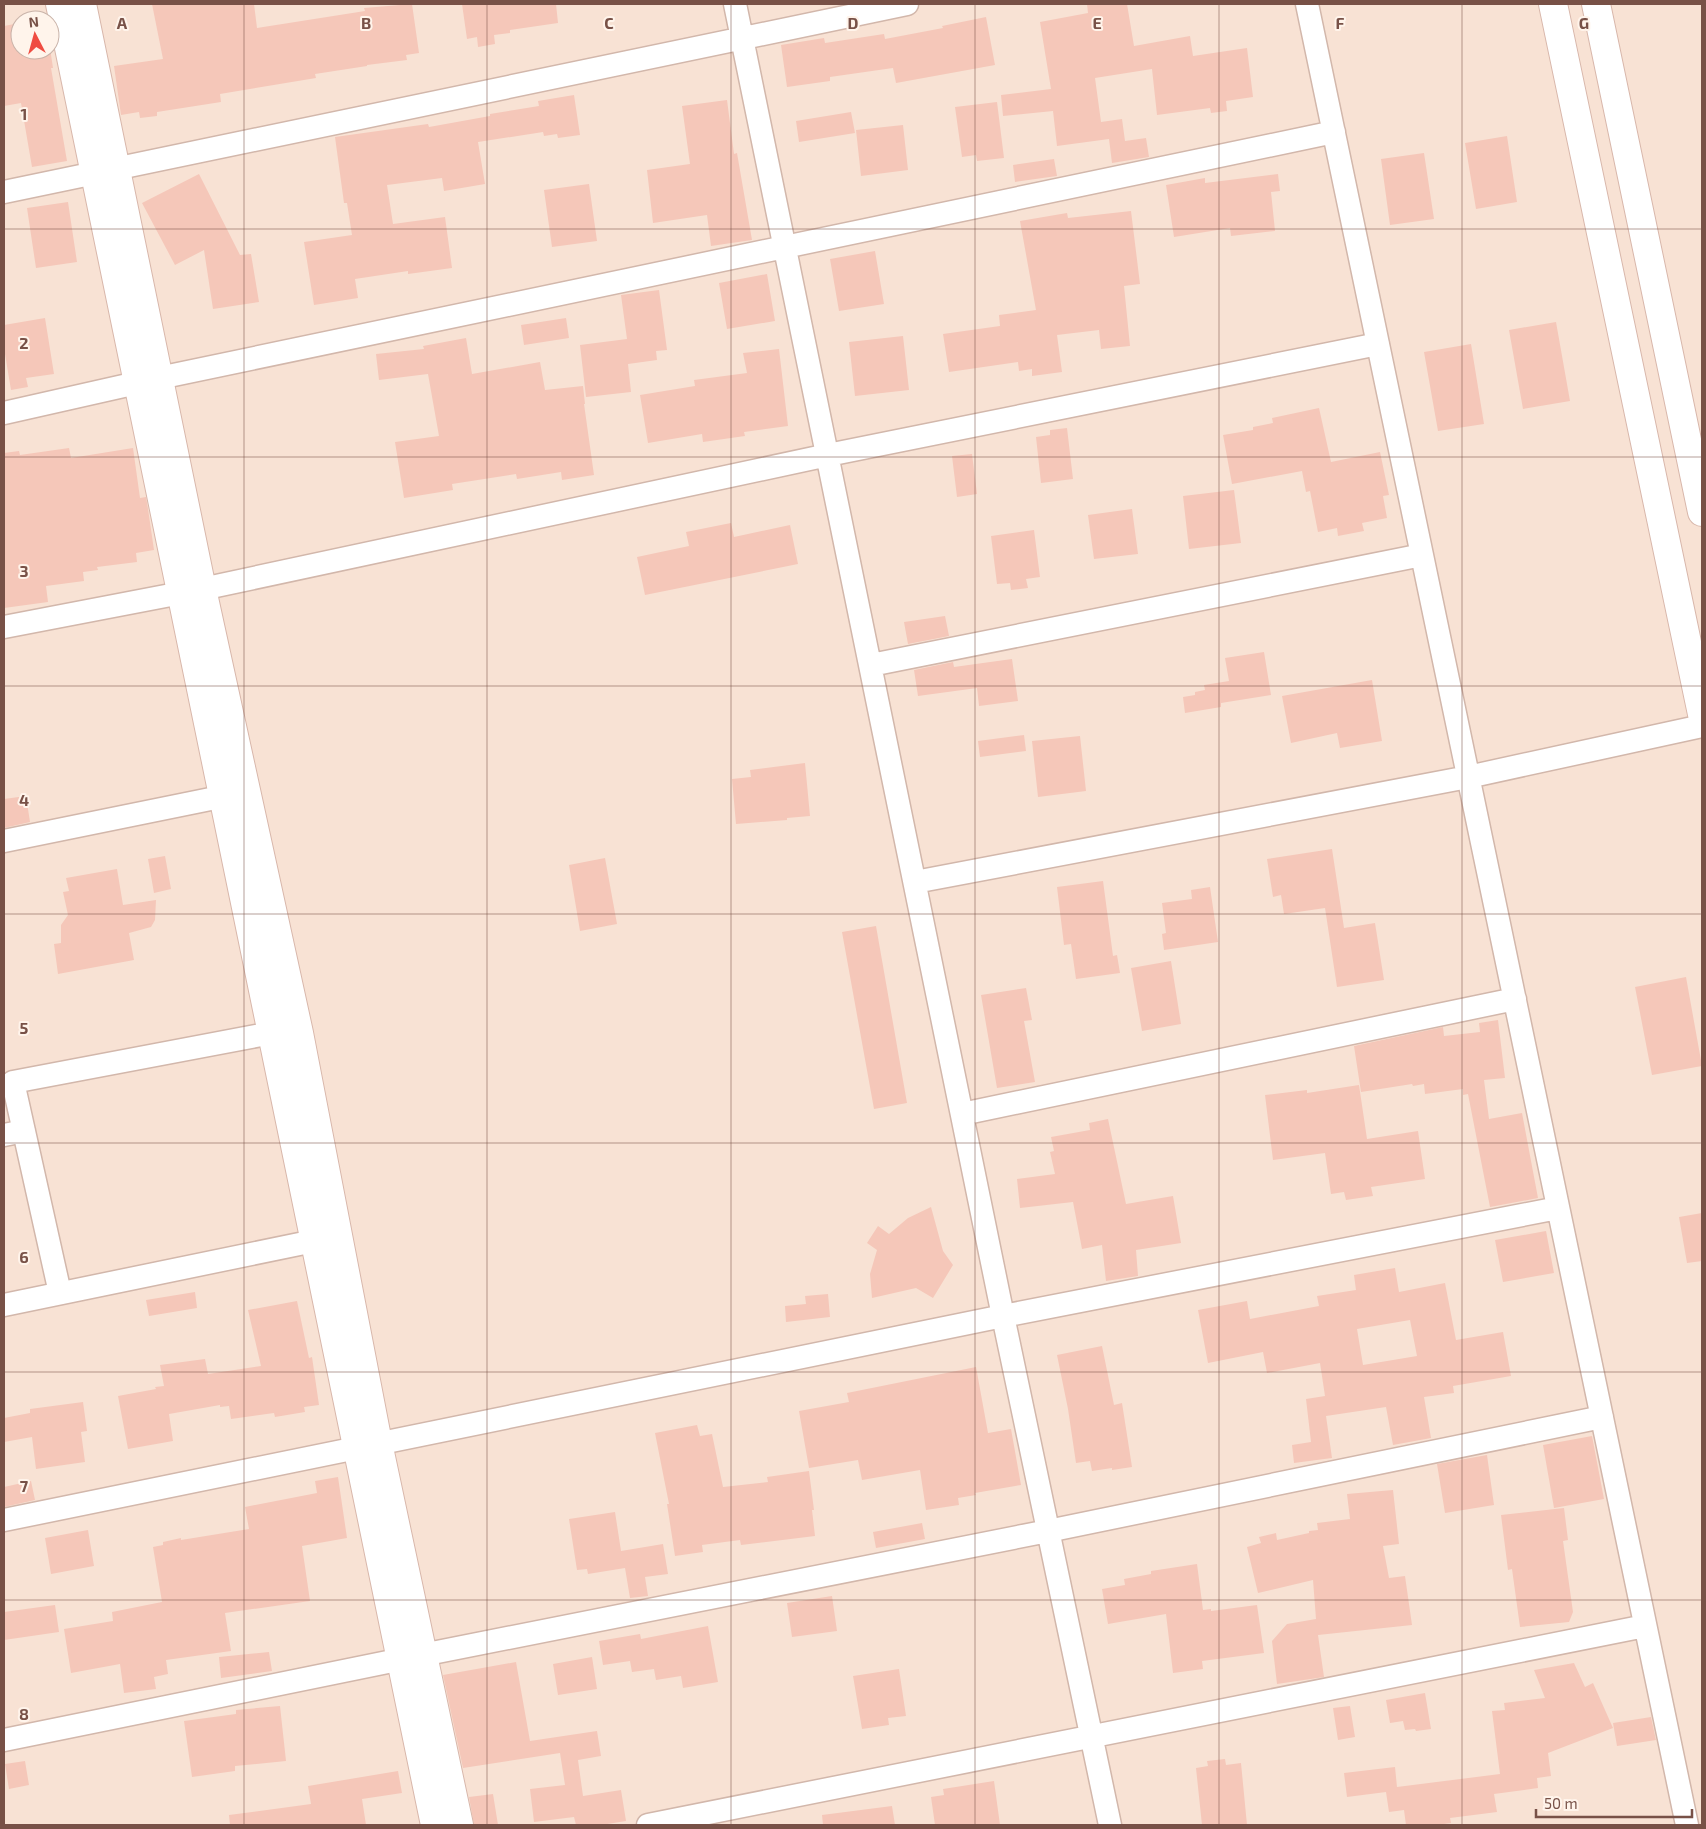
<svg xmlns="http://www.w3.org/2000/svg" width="1706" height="1829" font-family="'Exo 2',sans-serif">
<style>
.residential{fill:#f8e2d4;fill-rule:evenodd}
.building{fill:#f5c7b9;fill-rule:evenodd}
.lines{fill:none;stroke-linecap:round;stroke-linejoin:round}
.minor-casing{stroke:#d2b7ab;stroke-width:25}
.secondary-casing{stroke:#d8b7ab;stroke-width:30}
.minor{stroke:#fff;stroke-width:22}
.secondary{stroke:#fff;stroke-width:28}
.grid{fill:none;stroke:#785147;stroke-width:1;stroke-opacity:0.55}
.grid-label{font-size:16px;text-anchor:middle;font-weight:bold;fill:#785147;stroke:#fff4eb;stroke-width:4;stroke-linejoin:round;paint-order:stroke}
</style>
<rect width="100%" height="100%" fill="#feefe4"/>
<path class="residential" d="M 4,4 L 1702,4 L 1702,1825 L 4,1825 ZM 20,20 L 50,20 L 50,50 L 20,50 Z"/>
<path class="building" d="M 152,4 L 254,4 L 257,28 L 365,11 L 364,8 L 412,4 L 419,53 L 406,55 L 407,60 L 367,65 L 367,66 L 315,74 L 316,78 L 220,94 L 221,102 L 157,112 L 157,116 L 140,118 L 139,112 L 121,115 L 114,66 L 163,59 Z
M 462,4 L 556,4 L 558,23 L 510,30 L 510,33 L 494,35 L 495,44 L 478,47 L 477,37 L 467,39 Z
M 1087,4 L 1127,4 L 1134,46 L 1190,36 L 1193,56 L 1247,48 L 1253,97 L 1226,101 L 1227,111 L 1211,113 L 1210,108 L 1157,115 L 1152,69 L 1095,78 L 1101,122 L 1122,119 L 1125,141 L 1146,138 L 1149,157 L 1112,163 L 1109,139 L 1057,146 L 1053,111 L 1003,116 L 1001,95 L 1051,89 L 1040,22 L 1088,13 Z
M 986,17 L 995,65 L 896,83 L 893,68 L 830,77 L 830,81 L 787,87 L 781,45 L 824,38 L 825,43 L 884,34 L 885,39 L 943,28 L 942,26 Z
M 20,23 L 20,50 L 50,50 L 50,48 L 53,68 L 51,68 L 67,161 L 32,167 L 21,103 L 4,106 L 4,26 Z
M 574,95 L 580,135 L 558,138 L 557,134 L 544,136 L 543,132 L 478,142 L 485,184 L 444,191 L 442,178 L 387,185 L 393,224 L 445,217 L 452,268 L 408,274 L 408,271 L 355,279 L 358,298 L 314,305 L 304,242 L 352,235 L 347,203 L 344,203 L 335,137 L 428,124 L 429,127 L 490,116 L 490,114 L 539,106 L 538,101 Z
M 727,100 L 734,154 L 737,153 L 752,240 L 711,246 L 707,215 L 653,223 L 647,170 L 690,164 L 682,106 Z
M 997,102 L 1004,158 L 977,161 L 976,155 L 962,157 L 955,107 Z
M 851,112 L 855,133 L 799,142 L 796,121 Z
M 903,125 L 908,170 L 861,176 L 856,130 Z
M 1507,136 L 1517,202 L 1476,209 L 1465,143 Z
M 1424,153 L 1434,219 L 1390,225 L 1381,159 Z
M 1054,159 L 1057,176 L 1015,182 L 1013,165 Z
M 199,174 L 240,255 L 251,254 L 259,302 L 213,309 L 204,250 L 175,265 L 142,203 Z
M 1278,174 L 1280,191 L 1271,192 L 1275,231 L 1231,236 L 1230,228 L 1174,237 L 1166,185 L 1205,178 L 1205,183 Z
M 589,184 L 597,241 L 552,247 L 544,190 Z
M 68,202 L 77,262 L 36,268 L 27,208 Z
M 1131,211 L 1140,284 L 1124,286 L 1130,346 L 1101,349 L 1099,330 L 1057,335 L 1062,372 L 1032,376 L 1032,369 L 1019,371 L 1018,362 L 949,372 L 943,334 L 1000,326 L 999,315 L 1036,310 L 1020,221 L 1067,213 L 1068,218 Z
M 875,251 L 884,304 L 839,311 L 830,259 Z
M 767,274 L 775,321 L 727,329 L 719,283 Z
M 659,290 L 667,350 L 656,351 L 657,360 L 628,364 L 631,392 L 586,397 L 580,345 L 627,339 L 621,295 Z
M 45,318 L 54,374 L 26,378 L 28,387 L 11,390 L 4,348 L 4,325 Z
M 566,318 L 569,338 L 524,345 L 521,325 Z
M 1556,322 L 1570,401 L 1523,409 L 1509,330 Z
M 903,336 L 909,390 L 855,396 L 849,342 Z
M 466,338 L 472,374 L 540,362 L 545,390 L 583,386 L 585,404 L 584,404 L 594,475 L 562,480 L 561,472 L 517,479 L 516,474 L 452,484 L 453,490 L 404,498 L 395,442 L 439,436 L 428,374 L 379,380 L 376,354 L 424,349 L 423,346 Z
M 1471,344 L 1484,424 L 1438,431 L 1424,352 Z
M 779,349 L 788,426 L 744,432 L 745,436 L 703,442 L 702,434 L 648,443 L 640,395 L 695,386 L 694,380 L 747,373 L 743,353 Z
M 1319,408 L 1331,462 L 1380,452 L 1389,495 L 1383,496 L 1387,518 L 1362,523 L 1364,531 L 1338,536 L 1337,528 L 1318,532 L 1310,491 L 1306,492 L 1302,471 L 1232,484 L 1223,435 L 1253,430 L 1253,427 L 1273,423 L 1272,418 Z
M 1067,428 L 1073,479 L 1041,483 L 1036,437 L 1050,435 L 1050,430 Z
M 69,448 L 71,458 L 133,448 L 140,498 L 146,497 L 148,509 L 154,550 L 136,553 L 137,562 L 97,567 L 98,570 L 83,572 L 84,581 L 46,586 L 48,602 L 4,608 L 4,453 L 19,451 L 20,455 Z
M 972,454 L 977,494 L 957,497 L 952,456 Z
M 1234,490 L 1241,543 L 1189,549 L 1183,496 Z
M 1132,509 L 1138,554 L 1094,559 L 1088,515 Z
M 731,523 L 734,537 L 790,525 L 798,564 L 645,595 L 637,557 L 689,546 L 686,532 Z
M 1034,530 L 1040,577 L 1026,579 L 1028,588 L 1011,590 L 1010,583 L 997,584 L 991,536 Z
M 945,616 L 949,636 L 908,644 L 904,622 Z
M 1264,652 L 1271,695 L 1221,703 L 1221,707 L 1185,713 L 1183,697 L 1195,695 L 1195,692 L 1205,690 L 1204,685 L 1229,681 L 1225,658 Z
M 1012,659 L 1018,701 L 979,706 L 977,688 L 918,696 L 914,670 L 953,662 L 954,667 Z
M 1372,680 L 1382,741 L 1340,748 L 1337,733 L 1291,743 L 1282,696 Z
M 1024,735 L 1026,751 L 980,757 L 978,741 Z
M 1080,736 L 1086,791 L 1038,797 L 1032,741 Z
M 805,763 L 810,816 L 787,818 L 787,820 L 736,824 L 732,779 L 751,777 L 750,770 Z
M 26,796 L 30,822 L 4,828 L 4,799 Z
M 1332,849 L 1344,928 L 1375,923 L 1384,980 L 1337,987 L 1325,908 L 1284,914 L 1281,895 L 1273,897 L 1267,859 Z
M 165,856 L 171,889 L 154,893 L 148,859 Z
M 605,858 L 617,924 L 580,931 L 569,865 Z
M 117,869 L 123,905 L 156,900 L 155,920 L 151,927 L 129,933 L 134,960 L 58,974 L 54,944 L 61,943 L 61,925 L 68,915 L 63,892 L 69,891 L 66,878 Z
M 1103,881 L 1113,956 L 1117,955 L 1120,973 L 1076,979 L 1071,944 L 1064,945 L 1057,887 Z
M 1210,887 L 1218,942 L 1164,950 L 1162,934 L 1166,933 L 1162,903 L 1192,899 L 1191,890 Z
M 876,926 L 907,1103 L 874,1109 L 842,932 Z
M 1171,961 L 1181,1024 L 1142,1031 L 1131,968 Z
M 1686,977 L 1702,1066 L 1652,1075 L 1635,987 Z
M 1026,988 L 1032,1020 L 1024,1021 L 1035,1082 L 997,1088 L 981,995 Z
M 1498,1020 L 1505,1078 L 1484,1080 L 1489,1119 L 1522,1113 L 1538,1198 L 1490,1207 L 1468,1094 L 1463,1095 L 1463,1089 L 1425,1094 L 1424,1084 L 1413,1086 L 1412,1084 L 1361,1092 L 1354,1046 L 1443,1027 L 1444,1036 L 1480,1032 L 1479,1023 Z
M 1359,1085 L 1367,1139 L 1418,1131 L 1425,1179 L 1371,1187 L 1373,1196 L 1346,1200 L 1344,1192 L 1331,1194 L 1325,1153 L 1273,1160 L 1265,1095 L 1307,1090 L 1307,1093 Z
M 1108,1119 L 1126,1204 L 1173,1196 L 1181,1243 L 1136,1250 L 1138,1276 L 1106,1281 L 1102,1245 L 1082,1249 L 1073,1202 L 1020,1208 L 1017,1179 L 1055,1174 L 1050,1152 L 1054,1151 L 1051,1137 L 1090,1130 L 1089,1123 Z
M 931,1207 L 943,1251 L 953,1265 L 933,1298 L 916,1288 L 872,1298 L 870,1274 L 877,1250 L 867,1243 L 878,1226 L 889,1234 L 908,1218 Z
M 1702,1213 L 1702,1261 L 1687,1263 L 1679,1217 Z
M 1546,1231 L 1554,1273 L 1503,1282 L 1495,1240 Z
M 1395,1268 L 1399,1292 L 1445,1283 L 1456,1340 L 1503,1332 L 1511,1376 L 1453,1386 L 1454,1393 L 1424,1397 L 1431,1438 L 1393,1445 L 1386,1407 L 1326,1416 L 1332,1458 L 1294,1463 L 1292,1445 L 1311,1442 L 1306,1399 L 1325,1396 L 1320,1363 L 1267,1373 L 1263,1352 L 1208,1363 L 1198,1310 L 1247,1301 L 1250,1319 L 1319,1306 L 1317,1296 L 1356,1290 L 1354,1275 ZM 1410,1320 L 1417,1356 L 1363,1365 L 1357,1329 Z
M 195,1292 L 197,1308 L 149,1316 L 146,1300 Z
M 828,1294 L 830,1317 L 786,1322 L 785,1306 L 806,1304 L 805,1296 Z
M 297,1301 L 309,1358 L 312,1357 L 319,1405 L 304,1407 L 305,1412 L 275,1417 L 274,1413 L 231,1419 L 229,1406 L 220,1407 L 220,1405 L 169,1414 L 173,1441 L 128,1449 L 118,1396 L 156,1389 L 155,1387 L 164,1386 L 160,1365 L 205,1359 L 208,1374 L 261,1366 L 248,1310 Z
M 1102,1346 L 1114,1405 L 1122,1403 L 1132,1467 L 1112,1470 L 1112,1468 L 1092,1471 L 1090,1461 L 1076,1463 L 1068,1409 L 1057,1355 Z
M 976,1367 L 988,1433 L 1011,1429 L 1021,1485 L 975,1493 L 976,1495 L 958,1498 L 959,1505 L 926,1510 L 920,1470 L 862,1480 L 858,1460 L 809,1468 L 799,1411 L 849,1402 L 847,1393 Z
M 83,1402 L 87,1431 L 81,1432 L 85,1462 L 36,1469 L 32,1437 L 4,1442 L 4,1418 L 30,1413 L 30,1409 Z
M 697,1425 L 700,1436 L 712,1434 L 723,1487 L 768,1482 L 767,1477 L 809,1471 L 814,1510 L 812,1510 L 815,1536 L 741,1545 L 740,1540 L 702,1545 L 703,1552 L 675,1556 L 667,1504 L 669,1504 L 655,1433 Z
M 1592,1436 L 1604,1499 L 1554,1508 L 1543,1445 Z
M 1487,1455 L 1494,1505 L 1445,1513 L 1437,1464 Z
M 338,1477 L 347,1538 L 302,1546 L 310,1601 L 225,1613 L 231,1651 L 166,1660 L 168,1674 L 154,1677 L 156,1689 L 124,1693 L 120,1664 L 71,1673 L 64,1629 L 113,1621 L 112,1612 L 162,1602 L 153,1547 L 163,1545 L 163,1542 L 181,1538 L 181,1540 L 249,1529 L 245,1507 L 317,1493 L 315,1481 Z
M 31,1481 L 35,1500 L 4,1507 L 4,1487 Z
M 1393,1490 L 1399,1544 L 1383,1546 L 1389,1578 L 1405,1576 L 1412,1625 L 1318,1635 L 1324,1677 L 1277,1684 L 1272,1641 L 1287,1624 L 1316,1619 L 1313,1580 L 1258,1593 L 1247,1547 L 1261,1543 L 1259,1537 L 1276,1533 L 1277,1540 L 1309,1533 L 1309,1531 L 1318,1530 L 1317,1523 L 1350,1519 L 1347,1494 Z
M 1564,1508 L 1568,1540 L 1563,1541 L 1573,1612 L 1569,1622 L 1520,1627 L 1512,1569 L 1508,1570 L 1501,1515 Z
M 615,1512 L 621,1551 L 663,1544 L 668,1574 L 645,1577 L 648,1596 L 630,1598 L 625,1568 L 588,1574 L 587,1569 L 577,1570 L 569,1519 Z
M 922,1523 L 925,1539 L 876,1548 L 873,1532 Z
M 88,1530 L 94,1566 L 51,1574 L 45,1538 Z
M 1197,1564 L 1203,1610 L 1211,1609 L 1211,1611 L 1257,1605 L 1264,1653 L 1202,1661 L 1203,1669 L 1173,1673 L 1166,1614 L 1108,1624 L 1102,1589 L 1125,1585 L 1124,1579 L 1151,1574 L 1151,1571 Z
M 832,1596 L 837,1631 L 792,1637 L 787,1603 Z
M 55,1605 L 59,1632 L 4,1640 L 4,1612 Z
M 708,1626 L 718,1682 L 683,1688 L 681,1676 L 656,1680 L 654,1669 L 632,1672 L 630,1661 L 603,1665 L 599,1641 L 640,1634 L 641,1639 Z
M 269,1652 L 272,1671 L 221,1678 L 219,1657 Z
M 592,1657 L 597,1689 L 558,1695 L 553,1664 Z
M 516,1662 L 530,1741 L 597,1731 L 601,1756 L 578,1760 L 583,1796 L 621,1790 L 626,1821 L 601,1825 L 576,1825 L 574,1817 L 534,1822 L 530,1789 L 565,1785 L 560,1753 L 463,1768 L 443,1675 Z
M 1574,1663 L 1585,1687 L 1593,1683 L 1613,1728 L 1548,1753 L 1551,1776 L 1537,1778 L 1538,1788 L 1494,1794 L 1497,1812 L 1450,1818 L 1451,1823 L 1437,1825 L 1406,1825 L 1404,1810 L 1389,1812 L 1386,1792 L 1347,1797 L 1344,1773 L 1395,1767 L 1397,1787 L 1500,1774 L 1492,1711 L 1505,1710 L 1504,1703 L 1545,1698 L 1534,1670 Z
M 899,1669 L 906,1716 L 888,1718 L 889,1725 L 862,1729 L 853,1676 Z
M 1425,1693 L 1431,1729 L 1416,1731 L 1415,1729 L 1405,1730 L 1403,1721 L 1390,1723 L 1386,1700 Z
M 280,1706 L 286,1761 L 235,1766 L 235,1771 L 192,1777 L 184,1721 L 236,1714 L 236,1710 Z
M 1350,1706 L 1355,1737 L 1338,1740 L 1333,1708 Z
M 1651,1717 L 1656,1740 L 1617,1746 L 1613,1723 Z
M 1225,1759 L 1226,1765 L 1241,1763 L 1247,1825 L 1202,1825 L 1196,1768 L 1208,1766 L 1207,1761 Z
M 25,1761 L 29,1785 L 9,1789 L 5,1764 Z
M 398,1771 L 402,1793 L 362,1799 L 366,1825 L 230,1825 L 229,1815 L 311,1804 L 308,1786 Z
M 994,1781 L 1000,1825 L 935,1825 L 931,1797 L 944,1795 L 943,1789 Z
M 493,1794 L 498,1825 L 474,1825 L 469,1797 Z
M 892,1806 L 895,1825 L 823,1825 L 822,1815 Z"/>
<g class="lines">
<g class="minor-casing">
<path id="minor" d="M 735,4 L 1003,1316 L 1110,1825
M 1307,4 L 1687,1825
M 4,192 L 907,4
M 4,413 L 159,378 L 1334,132
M 4,627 L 202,589 L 828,455 L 1378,344
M 871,665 L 1422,555
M 4,841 L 240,793
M 915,882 L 1468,777 L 1702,726
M 962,1114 L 1515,999
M 4,1135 L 24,1131
M 60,1293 L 13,1082 L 272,1033
M 4,1305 L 314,1241
M 4,1520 L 1003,1316 L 1558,1208
M 4,1740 L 422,1655 L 1048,1531 L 1602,1417
M 648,1825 L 1645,1626"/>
</g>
<g class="secondary-casing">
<path id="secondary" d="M 60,4 L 435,1825
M 82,4 L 202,589 L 299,1033 L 378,1443 L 459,1825
M 1553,4 L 1702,714
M 1596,4 L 1702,512"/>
</g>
<use href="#minor" class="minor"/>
<use href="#secondary" class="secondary"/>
</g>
<path class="grid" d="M 244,4 L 244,1825M 487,4 L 487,1825M 731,4 L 731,1825M 975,4 L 975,1825M 1219,4 L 1219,1825M 1462,4 L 1462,1825M 4,229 L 1702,229M 4,457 L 1702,457M 4,686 L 1702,686M 4,914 L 1702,914M 4,1143 L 1702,1143M 4,1372 L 1702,1372M 4,1600 L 1702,1600"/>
<g class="grid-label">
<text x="122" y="29">A</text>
<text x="366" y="29">B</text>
<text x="609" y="29">C</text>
<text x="853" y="29">D</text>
<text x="1097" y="29">E</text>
<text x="1340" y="29">F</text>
<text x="1584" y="29">G</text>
<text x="24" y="120">1</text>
<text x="24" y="349">2</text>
<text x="24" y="577">3</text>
<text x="24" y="806">4</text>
<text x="24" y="1034">5</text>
<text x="24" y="1263">6</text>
<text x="24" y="1492">7</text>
<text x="24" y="1720">8</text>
</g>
<rect width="1706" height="1829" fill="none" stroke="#785147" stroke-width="10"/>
<g transform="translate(35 35) rotate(354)"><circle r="24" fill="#fff4eb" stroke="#c9b3a9"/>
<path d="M0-4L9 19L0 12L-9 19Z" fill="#ef4c41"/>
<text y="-8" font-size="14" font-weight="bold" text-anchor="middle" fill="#785147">N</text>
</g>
<path d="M1536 1809v8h156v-8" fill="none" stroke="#785147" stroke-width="2.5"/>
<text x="1544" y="1809" font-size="15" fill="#785147" stroke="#fff4eb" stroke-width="4" paint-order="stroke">50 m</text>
</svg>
